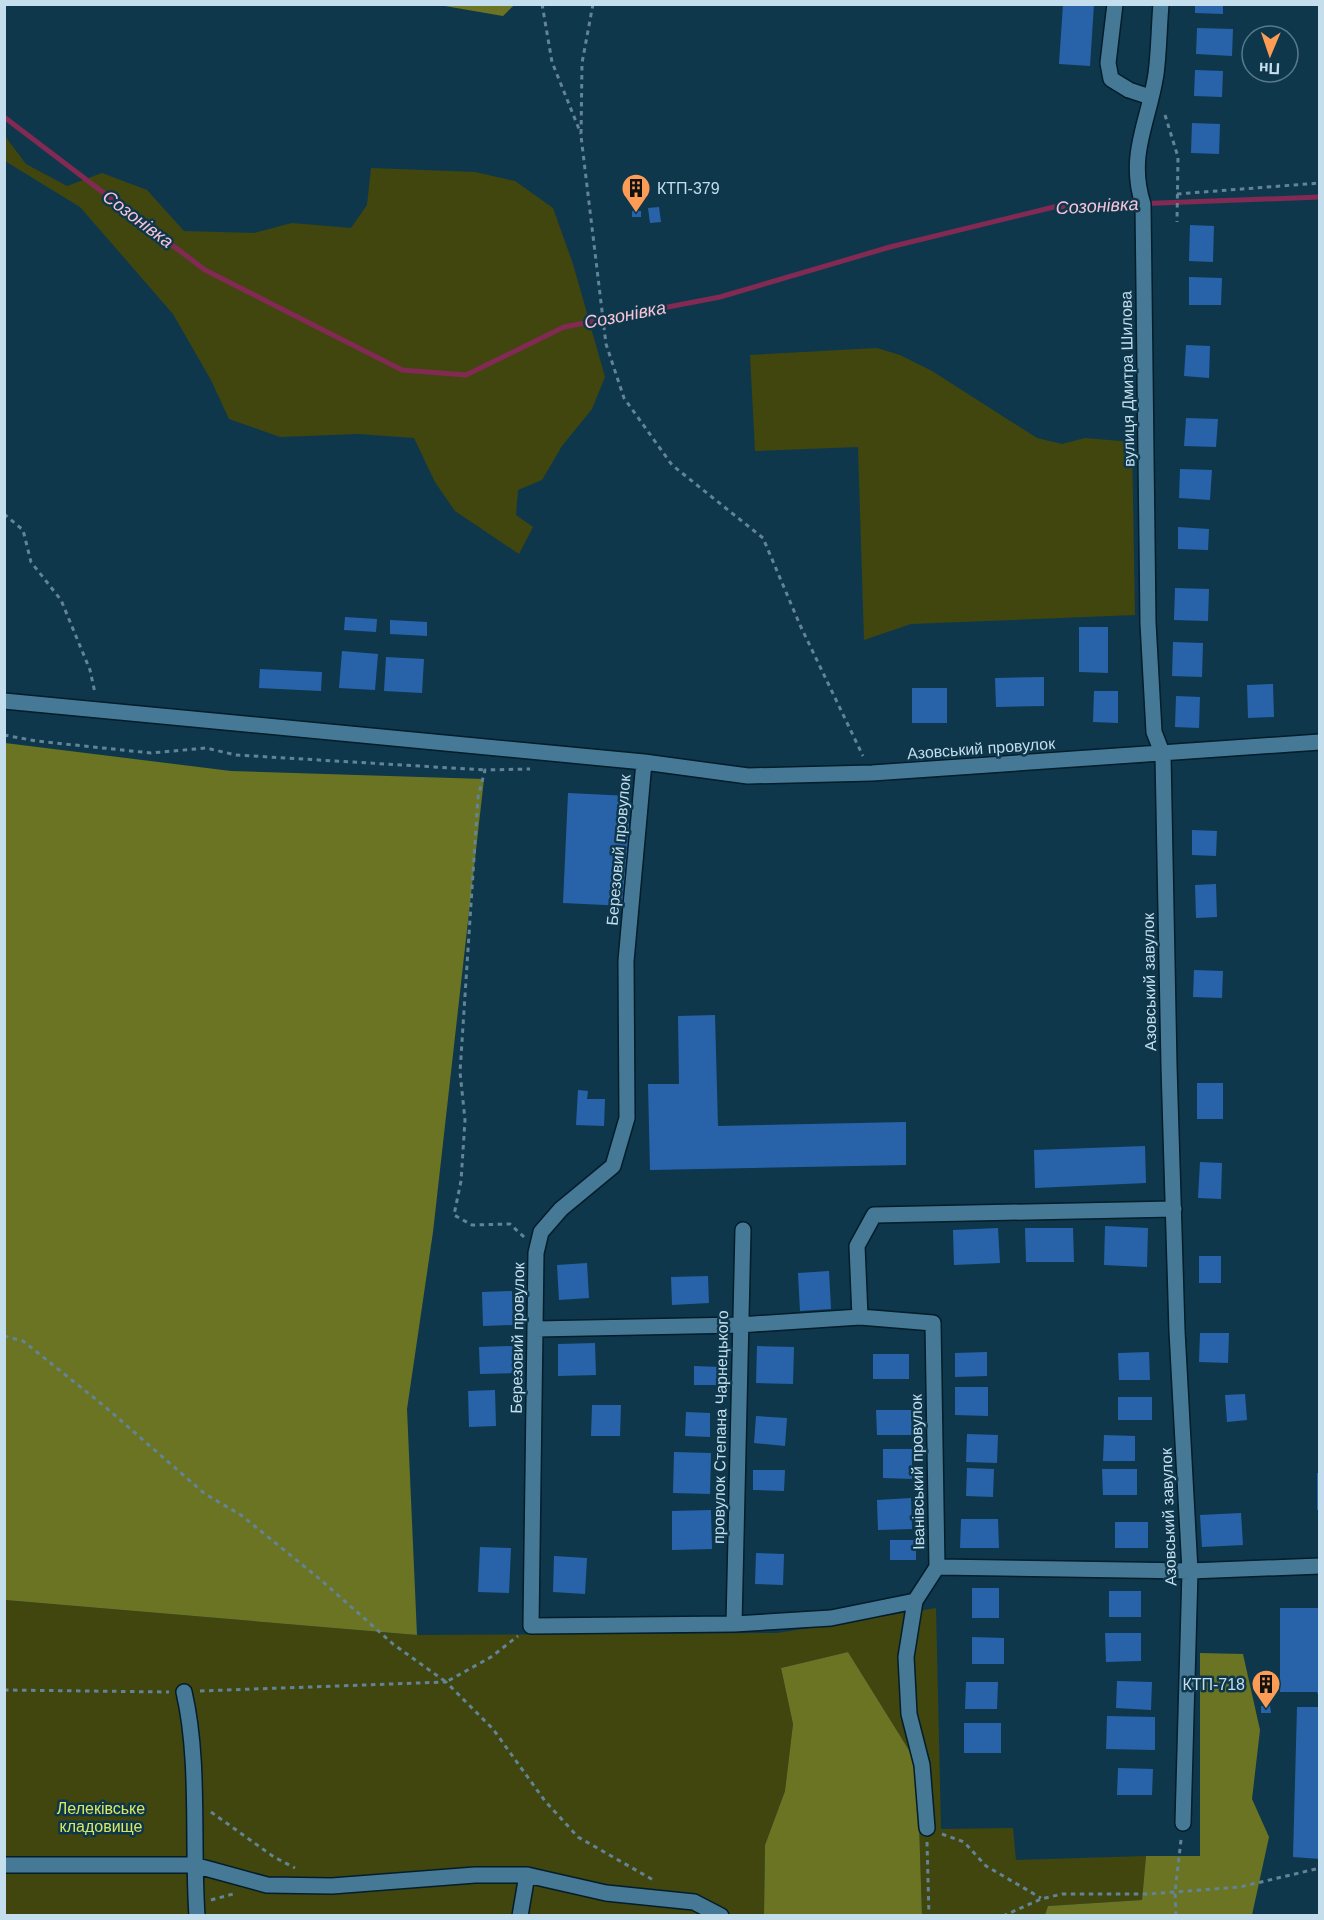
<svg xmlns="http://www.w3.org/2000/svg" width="1324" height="1920" font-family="Arial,sans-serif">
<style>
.green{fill:#41460e}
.forest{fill:#6b7423}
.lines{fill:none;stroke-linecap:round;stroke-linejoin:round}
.stream{stroke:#822a53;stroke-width:5}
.building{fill:#2863aa}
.minor-casing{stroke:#031d2b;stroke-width:18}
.path{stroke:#628496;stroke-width:3;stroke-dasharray:4.5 4.5;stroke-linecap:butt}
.minor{stroke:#467996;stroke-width:15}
.labels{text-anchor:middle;stroke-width:5;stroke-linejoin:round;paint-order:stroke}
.poi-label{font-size:16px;fill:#c4deee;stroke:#0f374b;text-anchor:start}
.street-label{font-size:16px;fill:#c4deee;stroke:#0f374b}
.park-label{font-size:16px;fill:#d9e860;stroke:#0f374b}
.water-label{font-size:18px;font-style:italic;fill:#f7c3d6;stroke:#0f374b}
</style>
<rect width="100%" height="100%" fill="#0f374b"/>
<path class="green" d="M 4,135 L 26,164 L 67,186 L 102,173 L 147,190 L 184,231 L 254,233 L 292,223 L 351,228 L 367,205 L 371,168 L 475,172 L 515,181 L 553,208 L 573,264 L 605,377 L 592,409 L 562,446 L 542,480 L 518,490 L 516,515 L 533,527 L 519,554 L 455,511 L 435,482 L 414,438 L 358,434 L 280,437 L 229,419 L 211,380 L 173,314 L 80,207 L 5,161 Z
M 877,348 L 900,355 L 932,371 L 1037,438 L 1062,444 L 1085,438 L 1132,442 L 1135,615 L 911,624 L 864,640 L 858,447 L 755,451 L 750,355 Z
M 4,1600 L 417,1635 L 777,1633 L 936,1608 L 941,1829 L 1013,1828 L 1016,1860 L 1146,1856 L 1142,1900 L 1048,1906 L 1045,1915 L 922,1915 L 917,1763 L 848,1652 L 781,1668 L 793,1724 L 785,1791 L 765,1845 L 764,1915 L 5,1915 Z"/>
<path class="forest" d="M 439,5 L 514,4 L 514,5 L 503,16 Z
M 5,743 L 231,771 L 484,779 L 433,1232 L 407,1409 L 417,1635 L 5,1600 Z
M 848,1652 L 917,1763 L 922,1915 L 764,1916 L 765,1845 L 785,1791 L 793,1724 L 781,1668 Z
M 1200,1653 L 1243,1654 L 1260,1730 L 1252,1799 L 1269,1837 L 1252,1915 L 1045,1915 L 1048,1906 L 1142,1900 L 1146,1856 L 1200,1856 Z"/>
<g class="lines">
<path class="stream" d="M 4,117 L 205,270 L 402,370 L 466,375 L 564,327 L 720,297 L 890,247 L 1054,207 L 1320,197"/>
</g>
<path class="building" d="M 1063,4 L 1094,4 L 1090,66 L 1059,64 Z
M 1195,4 L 1223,4 L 1223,14 L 1195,13 Z
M 1197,28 L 1233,29 L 1232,56 L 1196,54 Z
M 1195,70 L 1223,71 L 1222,97 L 1194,96 Z
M 1192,123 L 1220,124 L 1219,154 L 1191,153 Z
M 659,207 L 661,222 L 650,223 L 648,208 Z
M 632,211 L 641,211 L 641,217 L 632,217 Z
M 1190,225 L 1214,226 L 1213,262 L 1189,261 Z
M 1189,277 L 1222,278 L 1221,305 L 1189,305 Z
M 1186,345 L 1210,346 L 1209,378 L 1184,376 Z
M 1186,418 L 1218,419 L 1216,447 L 1184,446 Z
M 1180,469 L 1212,470 L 1210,500 L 1179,498 Z
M 1178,527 L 1209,529 L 1208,550 L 1178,549 Z
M 1175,588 L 1209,589 L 1208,621 L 1174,620 Z
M 345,617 L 377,619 L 376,632 L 344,630 Z
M 390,620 L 427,622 L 427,636 L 390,634 Z
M 1079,627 L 1108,627 L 1108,673 L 1079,672 Z
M 1173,642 L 1203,643 L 1202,677 L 1172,676 Z
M 342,651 L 378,654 L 375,690 L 339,688 Z
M 386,657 L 424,659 L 422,693 L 384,691 Z
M 260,669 L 322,672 L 321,691 L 259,688 Z
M 1044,677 L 1044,706 L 996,707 L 995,678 Z
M 1273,684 L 1274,717 L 1248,718 L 1247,685 Z
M 912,688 L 947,688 L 947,723 L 912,723 Z
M 1094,691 L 1118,691 L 1118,723 L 1093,722 Z
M 1176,696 L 1200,697 L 1199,728 L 1175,727 Z
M 568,793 L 630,796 L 626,906 L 563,903 Z
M 1192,830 L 1217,831 L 1216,856 L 1192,855 Z
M 1216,884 L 1217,917 L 1196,918 L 1195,885 Z
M 1194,970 L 1223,971 L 1222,998 L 1193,997 Z
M 715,1015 L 718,1126 L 906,1122 L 906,1165 L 650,1170 L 648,1084 L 679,1084 L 678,1016 Z
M 1197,1083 L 1223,1083 L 1223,1119 L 1197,1119 Z
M 578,1090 L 588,1091 L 587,1099 L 605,1099 L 604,1126 L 576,1125 Z
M 1145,1146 L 1146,1183 L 1035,1188 L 1034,1150 Z
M 1200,1162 L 1222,1163 L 1221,1199 L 1198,1198 Z
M 1105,1226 L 1148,1228 L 1147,1267 L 1104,1265 Z
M 998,1228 L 1000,1263 L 954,1265 L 953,1230 Z
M 1025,1228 L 1073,1228 L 1074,1262 L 1026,1262 Z
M 1199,1256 L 1221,1256 L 1221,1283 L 1199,1283 Z
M 587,1263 L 589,1298 L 559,1300 L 557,1265 Z
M 829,1271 L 831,1309 L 800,1311 L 798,1273 Z
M 708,1276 L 709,1303 L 672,1305 L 671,1277 Z
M 512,1291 L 513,1325 L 483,1326 L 482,1292 Z
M 1200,1333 L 1229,1333 L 1228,1363 L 1199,1362 Z
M 595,1343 L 596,1375 L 558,1376 L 558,1344 Z
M 514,1346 L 515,1373 L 480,1374 L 479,1347 Z
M 757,1346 L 794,1347 L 793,1384 L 756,1383 Z
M 987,1352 L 987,1376 L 955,1377 L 955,1353 Z
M 1149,1352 L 1150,1380 L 1119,1380 L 1118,1353 Z
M 873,1354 L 909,1354 L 909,1379 L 873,1379 Z
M 694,1366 L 720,1367 L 719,1385 L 694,1385 Z
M 955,1387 L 988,1387 L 988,1416 L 955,1415 Z
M 495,1390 L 496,1426 L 469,1427 L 468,1391 Z
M 1245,1394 L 1247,1420 L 1227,1422 L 1225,1395 Z
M 1118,1397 L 1152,1397 L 1152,1420 L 1118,1420 Z
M 592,1405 L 621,1405 L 620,1436 L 591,1436 Z
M 876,1410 L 911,1410 L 912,1435 L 877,1435 Z
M 686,1412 L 710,1413 L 710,1437 L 685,1436 Z
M 756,1416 L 787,1418 L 785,1446 L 754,1443 Z
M 967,1434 L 998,1435 L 997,1463 L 966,1462 Z
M 1104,1435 L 1135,1436 L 1135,1461 L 1103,1461 Z
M 883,1449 L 912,1449 L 912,1479 L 883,1478 Z
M 674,1452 L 711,1453 L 710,1494 L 673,1493 Z
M 967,1468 L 994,1469 L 993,1497 L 966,1496 Z
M 1102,1469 L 1137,1469 L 1137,1495 L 1103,1495 Z
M 753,1470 L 785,1470 L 784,1491 L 753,1490 Z
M 1317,1473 L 1320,1473 L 1320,1510 L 1317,1510 Z
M 911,1498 L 912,1529 L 878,1530 L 877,1500 Z
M 711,1510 L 712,1549 L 672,1550 L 672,1511 Z
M 1241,1513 L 1243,1545 L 1202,1547 L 1200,1515 Z
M 961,1519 L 998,1519 L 999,1548 L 960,1548 Z
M 1115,1522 L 1148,1522 L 1148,1548 L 1115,1548 Z
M 890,1540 L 916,1540 L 916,1560 L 890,1560 Z
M 480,1547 L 511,1548 L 509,1593 L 478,1592 Z
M 756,1553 L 784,1554 L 783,1585 L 755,1584 Z
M 554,1556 L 587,1558 L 585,1594 L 553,1592 Z
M 972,1588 L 999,1588 L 999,1618 L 972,1618 Z
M 1109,1591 L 1141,1591 L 1141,1617 L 1109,1617 Z
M 1280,1608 L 1320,1608 L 1320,1700 L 1317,1692 L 1280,1692 Z
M 1105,1633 L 1141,1633 L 1141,1661 L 1106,1662 Z
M 972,1637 L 1004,1638 L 1004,1664 L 972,1664 Z
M 1117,1681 L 1152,1682 L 1151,1710 L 1116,1708 Z
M 966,1682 L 998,1682 L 997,1709 L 965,1709 Z
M 1261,1706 L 1270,1706 L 1271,1713 L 1261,1713 Z
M 1297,1707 L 1320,1707 L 1320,1859 L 1293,1857 Z
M 1107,1716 L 1155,1717 L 1155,1750 L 1106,1749 Z
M 964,1723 L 1001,1723 L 1001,1753 L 964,1753 Z
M 1118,1768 L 1153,1769 L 1152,1795 L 1117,1795 Z"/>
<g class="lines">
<g class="minor-casing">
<path id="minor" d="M 1115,4 L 1108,63 L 1111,79 L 1129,90 L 1150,97
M 1161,4 C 1159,27 1159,51 1156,74 C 1149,121 1127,155 1143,204 L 1148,623 L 1154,732 L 1163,755 L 1169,1066 L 1177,1331 L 1190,1571 L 1183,1823
M 4,701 L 644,762 L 748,776 L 872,773 L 1320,742
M 644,762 L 626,961 L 627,1118 L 613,1166 L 561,1209 L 541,1232 L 536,1253 L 531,1626 L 734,1624 L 831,1618 L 915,1601
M 860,1317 L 857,1246 L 874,1215 L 1174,1209
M 536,1329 L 739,1325 L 860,1317 L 933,1323 L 937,1567 L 915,1601 L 906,1657 L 909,1714 L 922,1765 L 927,1828
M 937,1567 L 1190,1571 L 1320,1566
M 734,1624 L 743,1230
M 184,1692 C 200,1760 192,1844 197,1916
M 4,1865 L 194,1865 L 267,1885 L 332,1886 L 475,1875 L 527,1875 L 606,1893 L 694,1902 L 721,1916
M 520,1916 L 527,1875"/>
</g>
<path class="path" d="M 542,4 L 552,62 L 581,134
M 593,4 L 582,63 L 581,136 L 606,344 L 624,398 L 672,465 L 763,538 L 800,625 L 863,756
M 1165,115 L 1178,157 L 1177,222
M 1177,194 L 1320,183
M 4,514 L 23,530 L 31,562 L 61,600 L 90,670 L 95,693
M 4,735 L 36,741 L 151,753 L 206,748 L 236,755 L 485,770
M 524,1237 L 510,1224 L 472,1225 L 454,1215 L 461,1181 L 465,1120 L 460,1072 L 478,797 L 485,770 L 530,769
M 4,1336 L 23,1341 L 103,1405 L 205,1494 L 241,1515 L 321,1580 L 393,1644 L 446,1682 L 491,1657 L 518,1636
M 4,1690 L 169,1692
M 200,1691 L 446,1682 L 493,1729 L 545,1801 L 578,1837 L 655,1881
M 211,1812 L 274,1857 L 295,1868
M 942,1834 L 964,1842 L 986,1866 L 1041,1898
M 927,1842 L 929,1916
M 211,1900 L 233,1894
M 1003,1916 L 1041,1899 L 1062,1894 L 1148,1894 L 1240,1887 L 1320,1868
M 1176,1916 L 1175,1892 L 1181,1840"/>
<use href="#minor" class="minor"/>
</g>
<defs>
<g id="building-pin" transform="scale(1.5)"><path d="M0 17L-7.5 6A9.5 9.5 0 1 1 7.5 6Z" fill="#fd9c55" stroke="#0f374b"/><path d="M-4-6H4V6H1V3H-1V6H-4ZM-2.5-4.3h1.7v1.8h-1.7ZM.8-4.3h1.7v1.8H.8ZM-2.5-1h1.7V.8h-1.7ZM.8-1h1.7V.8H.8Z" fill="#111"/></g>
</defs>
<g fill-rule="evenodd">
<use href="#building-pin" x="636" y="188"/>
<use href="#building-pin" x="1266" y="1684"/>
</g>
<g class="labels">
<g class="poi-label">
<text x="657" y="194">КТП-379</text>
<text x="1245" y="1690" text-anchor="end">КТП-718</text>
</g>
<g class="street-label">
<text transform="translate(1127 379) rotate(-91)" y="6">вулиця Дмитра Шилова</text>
<text transform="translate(981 748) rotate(-4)" y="6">Азовський провулок</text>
<text transform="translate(618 850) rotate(-85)" y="6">Березовий провулок</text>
<text transform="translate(1149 982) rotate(-91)" y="6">Азовський завулок</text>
<text transform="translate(517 1338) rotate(-89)" y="6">Березовий провулок</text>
<text transform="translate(720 1427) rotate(-89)" y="6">провулок Степана Чарнецького</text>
<text transform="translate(917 1472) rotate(-91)" y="6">Іванівський провулок</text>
<text transform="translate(1168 1517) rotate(-92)" y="6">Азовський завулок</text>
</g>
<g class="park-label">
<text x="101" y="1814">Лелеківське<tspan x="101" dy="18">кладовище</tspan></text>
</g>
<g class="water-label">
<text transform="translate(1097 206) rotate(-3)" y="6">Созонівка</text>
<text transform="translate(138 219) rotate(37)" y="6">Созонівка</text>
<text transform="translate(625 315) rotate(-11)" y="6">Созонівка</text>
</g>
</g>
<rect width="1324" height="1920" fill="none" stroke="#c4deee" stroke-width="12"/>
<g transform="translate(1270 54) rotate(182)"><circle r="28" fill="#0f374b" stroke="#577a8c" stroke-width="1.5"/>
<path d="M0-4.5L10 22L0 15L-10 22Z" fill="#fd9c55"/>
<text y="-9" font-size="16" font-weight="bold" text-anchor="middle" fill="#c4deee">Пн</text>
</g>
</svg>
